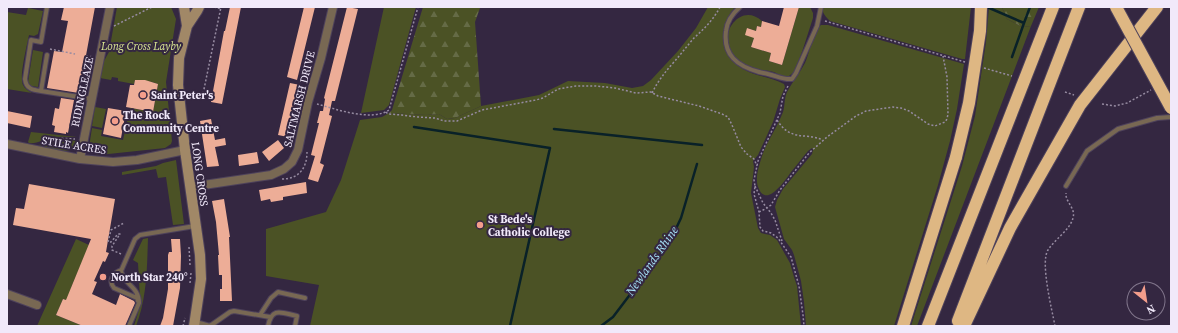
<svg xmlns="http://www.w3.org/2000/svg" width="1178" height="333" font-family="'Source Serif 4',serif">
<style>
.green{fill:#4b5225}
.forest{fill:url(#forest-firs)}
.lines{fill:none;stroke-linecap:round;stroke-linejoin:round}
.stream{stroke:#092128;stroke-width:2.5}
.building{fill:#edad97}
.lane-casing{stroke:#4e425b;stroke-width:6}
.street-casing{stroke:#4e425b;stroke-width:10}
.secondary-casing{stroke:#4e425b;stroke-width:12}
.highway-casing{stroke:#4e425b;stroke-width:14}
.path{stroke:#968ba1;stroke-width:1.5;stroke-dasharray:2 2;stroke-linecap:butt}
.lane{stroke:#786853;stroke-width:4}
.street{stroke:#786853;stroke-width:8}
.secondary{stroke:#a18867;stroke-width:10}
.highway{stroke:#deb783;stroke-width:12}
.highway-bridge-casing{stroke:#4e425b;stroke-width:14;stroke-linecap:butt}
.highway-bridge{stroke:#deb783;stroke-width:12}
.poi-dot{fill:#f49d8b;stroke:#342741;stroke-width:1.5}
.labels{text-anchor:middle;stroke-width:4;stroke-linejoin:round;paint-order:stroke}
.park-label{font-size:11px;font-style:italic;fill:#dcea93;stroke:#342741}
.street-label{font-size:11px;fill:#f1e9fa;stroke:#342741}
.poi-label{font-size:11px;font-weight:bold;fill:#f1e9fa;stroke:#342741;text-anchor:start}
.water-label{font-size:12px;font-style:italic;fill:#a7e3f8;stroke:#342741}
</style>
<defs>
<pattern id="forest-firs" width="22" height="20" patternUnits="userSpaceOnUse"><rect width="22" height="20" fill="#4b5225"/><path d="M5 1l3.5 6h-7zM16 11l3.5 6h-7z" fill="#656b46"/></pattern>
</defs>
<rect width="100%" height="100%" fill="#342741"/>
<path class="green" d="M 117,7 L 171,7 L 176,19 L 166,82 L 172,141 L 171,144 L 165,148 L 99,155 L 92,153 L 89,147 L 92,128 L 102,130 L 101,136 L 123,140 L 130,108 L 153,112 L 156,96 L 159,97 L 159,96 L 156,95 L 158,84 C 150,81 143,80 135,80 L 134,84 L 118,81 L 118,78 L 112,77 L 111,80 L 100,78 L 104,61 L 109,52 Z
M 384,7 L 416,7 L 389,105 L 384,110 L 361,113 Z
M 708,7 L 735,7 C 716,30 720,60 749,72 C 761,77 773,78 784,84 L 785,87 L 780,99 L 773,122 L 758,155 L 753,161 L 754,167 L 751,193 L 758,228 L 761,233 L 765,234 L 770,235 L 777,240 L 790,263 L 794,277 L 797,286 L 801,326 L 310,326 L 319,285 L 266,276 L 266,229 L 326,212 L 341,180 L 360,120 L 382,117 L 389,113 L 426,115 L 439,114 L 447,119 L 455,118 L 481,106 L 539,95 L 568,81 L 605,83 L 632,88 L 643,86 L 651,80 L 678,51 L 696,28 Z
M 799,7 L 810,7 L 813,13 L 813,18 L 802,52 L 794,72 L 789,76 L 783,77 C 779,75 774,71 769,71 C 766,70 763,71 760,70 C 752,68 741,63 735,58 C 714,39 739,0 762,21 L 761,27 L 757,26 L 756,31 L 747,28 L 754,38 L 751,47 L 771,53 L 769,61 L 782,65 Z
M 822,7 L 971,7 L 965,59 L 962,59 L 830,21 C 826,17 822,13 822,7 Z
M 989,7 L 1002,7 L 1007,19 L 1022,27 L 1031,26 L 917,326 L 911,326 L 962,166 L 975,116 L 986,42 Z
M 28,8 L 43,11 L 38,34 L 34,36 L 29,35 C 27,46 19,76 23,85 C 25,89 29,91 32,93 L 7,89 L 7,12 L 26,15 Z
M 821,25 L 828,25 L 964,64 L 957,109 L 950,141 L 938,185 L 894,326 L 806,326 L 804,302 L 801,281 L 794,255 L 792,250 L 784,239 L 775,207 L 777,200 L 783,189 L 812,154 L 813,150 L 812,148 L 808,151 C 802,158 797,165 791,172 C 786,179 767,208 759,189 C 754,180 759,166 762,156 C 767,141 777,128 783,112 C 785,106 784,99 787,92 C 792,82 800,73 805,63 C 810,53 812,31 821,25 Z
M 33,50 L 43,52 L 38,87 L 31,86 L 28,82 Z
M 95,107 L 106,109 L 102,128 L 92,126 Z
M 31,132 L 77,137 C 69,137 60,136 51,138 C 43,139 38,144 29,143 L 28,142 Z
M 56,139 L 77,141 C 75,158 50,148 39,145 L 48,141 Z
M 176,160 L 184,224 L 173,225 L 166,177 L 158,178 L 156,169 L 122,175 L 122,172 L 156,166 L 163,163 Z
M 148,238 C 147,268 147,298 136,326 L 134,326 L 138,313 L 140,300 L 138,263 L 133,260 L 142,241 L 143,239 Z
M 76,239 L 89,245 L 71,288 L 71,302 L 63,299 L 56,315 L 83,326 L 37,326 Z"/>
<path class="forest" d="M 423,7 L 479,7 L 480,8 L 475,22 L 481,106 L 455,118 L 447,119 L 439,114 L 426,115 L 389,113 L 392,110 Z
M 1002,7 L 1039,7 L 1031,26 L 1022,27 L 1007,19 Z"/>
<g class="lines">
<path class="stream" d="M 987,7 L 1024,23 L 1030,7
M 1012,57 L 1024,23
M 414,127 L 550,148 L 510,326
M 554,129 L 702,145
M 601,326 L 613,317 L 660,255 L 672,237 L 681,218 L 697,164"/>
</g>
<path class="building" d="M 64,7 L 95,7 L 79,93 L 47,88 L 54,51 L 62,52 L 68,21 L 61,20 Z
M 230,7 L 241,7 L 222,104 L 211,102 L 224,31 L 225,31 Z
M 304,7 L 315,7 L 297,80 L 287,77 Z
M 347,7 L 358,9 L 335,101 L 332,101 L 329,115 L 332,116 L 320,163 L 324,165 L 318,182 L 308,179 L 315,156 L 311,155 L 319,123 L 317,123 L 320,111 L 323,111 L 325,99 L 324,98 Z
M 784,7 L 799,7 L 782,65 L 769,61 L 771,53 L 751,47 L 754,38 L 745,35 L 747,28 L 756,31 L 757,26 L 761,27 L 762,21 L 779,26 Z
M 135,80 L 145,80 L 158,84 L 153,112 L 126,107 L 130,85 L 134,85 Z
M 290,83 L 300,85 L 291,118 L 293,118 L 288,137 L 278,135 Z
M 61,98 L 74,100 L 68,133 L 66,132 L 66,134 L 54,132 L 55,126 L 52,125 L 55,108 L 59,109 Z
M 108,108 L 126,111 L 121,138 L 103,134 Z
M 7,111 L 32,116 L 30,128 L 7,123 Z
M 211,119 L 215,140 L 225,138 L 226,145 L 215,147 L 219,166 L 207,167 L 200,121 Z
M 278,140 L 284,148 L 269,161 L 262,152 Z
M 257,152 L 259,163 L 239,166 L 238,155 Z
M 306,182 L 307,193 L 283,197 L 283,200 L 271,202 L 270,199 L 261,201 L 259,190 Z
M 29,184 L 115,199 L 106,252 L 109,253 L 105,262 L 103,261 L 94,281 L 97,282 L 92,294 L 116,305 L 120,294 L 134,301 L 135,303 L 125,326 L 83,326 L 56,315 L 63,299 L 66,300 L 91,239 L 13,225 L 16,208 L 24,209 Z
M 224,199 L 230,237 L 229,237 L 232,301 L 220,301 L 220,289 L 222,289 L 222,275 L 219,275 L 218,255 L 219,255 L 216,222 L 212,201 Z
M 171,239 L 180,239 L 181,256 L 180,288 L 173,326 L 160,326 L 163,318 L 168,289 L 168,255 L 169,252 L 172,252 Z"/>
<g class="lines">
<g class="lane-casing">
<path id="lane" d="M 740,7 C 733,13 727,21 726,31 C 723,55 737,66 759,72 C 762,73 765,73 768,74 C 777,76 783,80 792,79 L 796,73 L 817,26 L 821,7
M 47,55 L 41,91 L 92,99
M 41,91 C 33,90 26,89 25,79 L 31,40 L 41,42 L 47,7
M 1066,186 L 1087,151 L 1118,129 L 1157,118 L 1171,117
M 121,270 C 113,273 108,281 114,288 L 137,298 L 138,301
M 260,315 L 271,298 L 278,292 L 305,298
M 196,322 L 210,326 L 230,312 L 234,311 L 270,317
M 129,326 L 139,303 C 139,286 124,285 121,271 L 135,239 L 140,235 L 195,226
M 268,326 C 272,306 282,313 297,316 L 295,326"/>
</g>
<g class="street-casing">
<path id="street" d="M 7,144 L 80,159 L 113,162 L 137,160 L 185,150
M 80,159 L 110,7
M 190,187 L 271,175 L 284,169 L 292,162 L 298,150 L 308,102 L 321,58 L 333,7
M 7,294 L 37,305"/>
</g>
<g class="secondary-casing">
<path id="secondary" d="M 184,7 L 187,26
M 194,326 L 201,279 L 200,255 L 185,150 L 178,85 L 179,58 L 187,26 L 197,11 L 199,7"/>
</g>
<g class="highway-casing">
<path id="highway" d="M 958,321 L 1079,7
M 903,326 L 956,157
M 928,326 L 1053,7
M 964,326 L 1010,228 L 1080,105 L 1157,7"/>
</g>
<path class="path" d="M 214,7 L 221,9
M 825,21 L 965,62
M 114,26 L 152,7
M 50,49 L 75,54
M 86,56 L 93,57
M 984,68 L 1012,76
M 788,86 L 783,96 L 780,113 L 758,161 L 754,180 L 755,186 L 754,194 L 759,212 L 760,227 L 763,231 L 771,233 L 778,238 L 791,257 L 799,286 L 803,315 L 804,326
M 1065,92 L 1074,95
M 652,93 C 658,81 665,72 674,62 C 681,54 687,46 694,38 C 704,29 714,19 720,7
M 188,96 L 203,94 L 221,7
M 317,104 C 336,109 371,122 389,110 L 418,7
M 1102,104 L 1115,106 L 1127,103 L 1151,90
M 386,112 L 388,114 L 402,115 L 418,117 L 435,118 L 444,121 L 457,121 L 482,110 L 536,100 L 543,98 L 558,89 L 576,86 L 596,86 L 615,88 L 636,93 L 651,92 L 658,96 L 699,106 L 722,114 L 728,117 L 732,125 L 741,147 L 747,154 L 754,159 L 757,166
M 777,120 C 791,142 804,132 823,140
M 42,142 L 56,138 L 75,139
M 282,179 C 298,179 307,169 307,152
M 755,186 L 763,203 L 771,213 L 775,220 L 782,241
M 759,212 L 767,208 L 771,205 L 780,190 L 809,153 L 827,137 L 856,116 L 866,111 L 893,107 L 901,108 L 909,111 L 928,124 L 935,126 L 945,122 L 947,119 L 948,114 L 947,77 L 943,56
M 189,247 L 190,265
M 121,254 L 112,250 L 112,246 L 120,234 L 118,234 L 111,242 L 108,242 L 111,230 L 124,223
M 190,283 L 191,273
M 183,326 L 185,318
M 1055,326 C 1052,310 1040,262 1048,250 C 1055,239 1070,230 1073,218 C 1076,208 1065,202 1066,193"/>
<use href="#lane" class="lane"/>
<use href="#street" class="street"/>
<use href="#secondary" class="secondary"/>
<use href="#highway" class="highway"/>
<g class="highway-bridge-casing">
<path id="highway-bridge" d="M 1116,7 L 1171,108
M 956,157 L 969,103 L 980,31 L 981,7"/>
</g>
<use href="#highway-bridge" class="highway-bridge"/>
</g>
<g class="poi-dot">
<circle cx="143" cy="95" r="4"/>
<circle cx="115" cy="121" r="4"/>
<circle cx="480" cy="225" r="4"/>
<circle cx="103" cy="277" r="4"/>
</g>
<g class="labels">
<g class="park-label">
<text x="141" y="50">Long Cross Layby</text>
</g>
<g class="street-label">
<text transform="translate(82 92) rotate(-78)" y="4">RIDINGLEAZE</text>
<text transform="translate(299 99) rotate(-76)" y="4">SALTMARSH DRIVE</text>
<text transform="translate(74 145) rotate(9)" y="4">STILE ACRES</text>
<text transform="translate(200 174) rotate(82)" y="4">LONG CROSS</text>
</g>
<g class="poi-label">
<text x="151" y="99">Saint Peter's</text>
<text x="123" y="119">The Rock<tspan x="123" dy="13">Community Centre</tspan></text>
<text x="488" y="223">St Bede's<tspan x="488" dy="13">Catholic College</tspan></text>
<text x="111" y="281">North Star 240°</text>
</g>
<g class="water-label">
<text transform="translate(652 261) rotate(-55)" y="4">Newlands Rhine</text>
</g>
</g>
<rect width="1178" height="333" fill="none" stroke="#f1e9fa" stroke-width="16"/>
<g transform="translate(1146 301) rotate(150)"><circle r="19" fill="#342741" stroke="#80758b"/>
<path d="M0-3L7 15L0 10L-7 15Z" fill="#f49d8b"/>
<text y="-6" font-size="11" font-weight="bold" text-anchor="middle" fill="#f1e9fa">N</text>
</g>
</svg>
